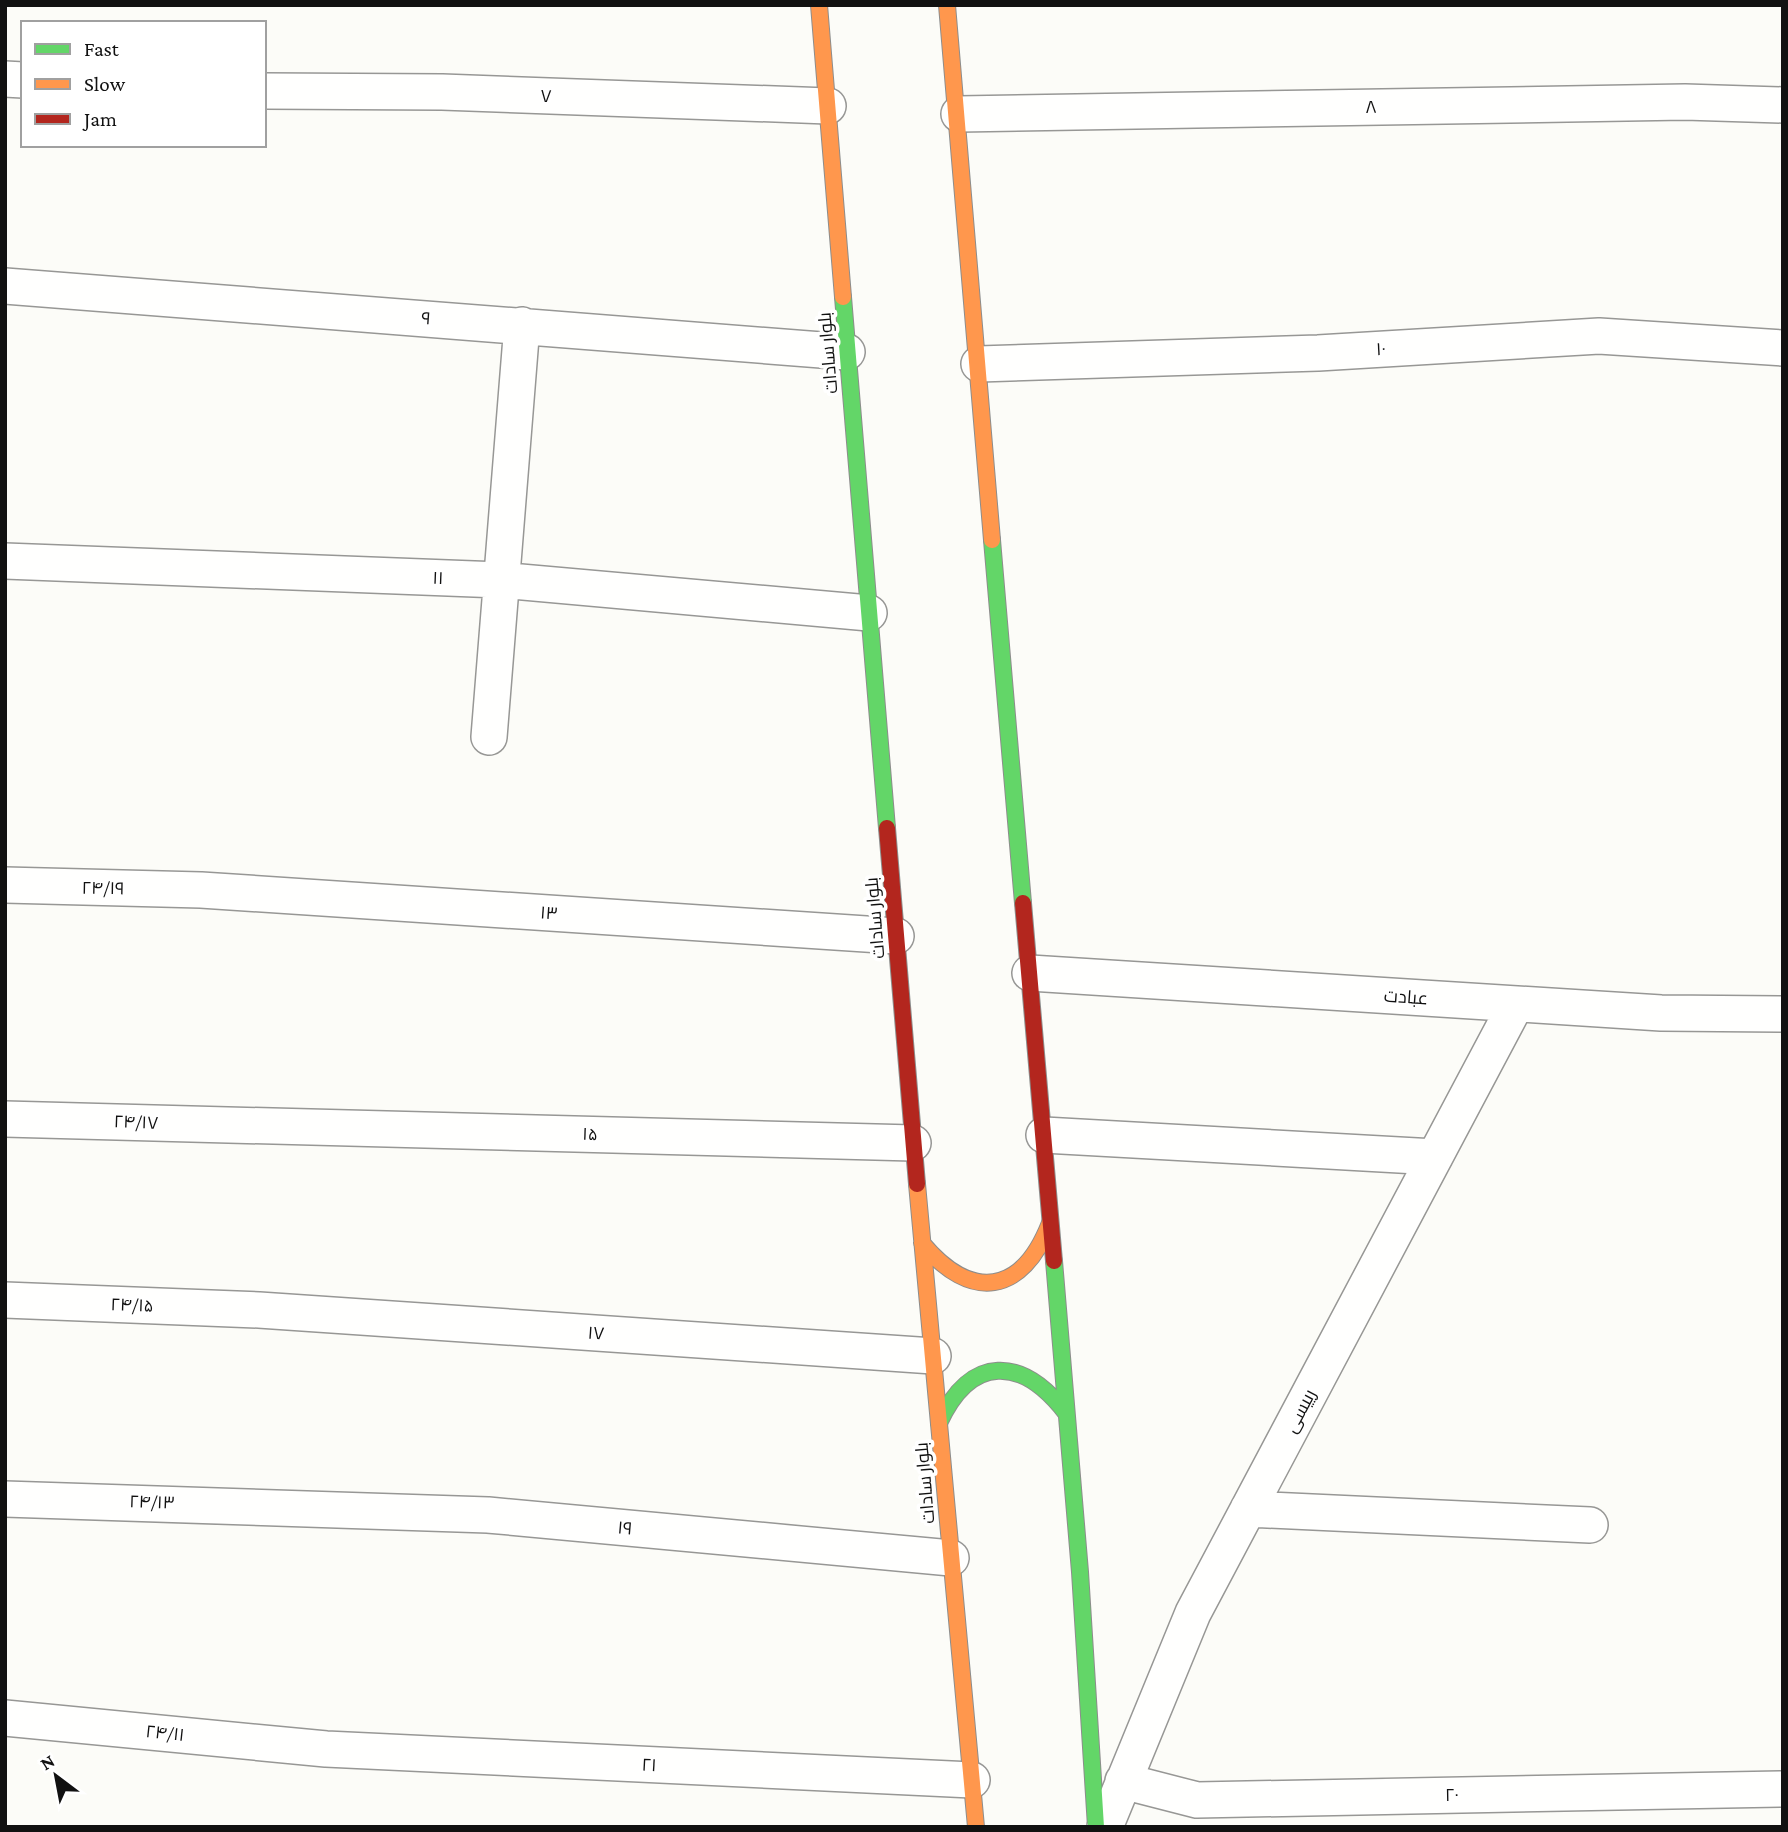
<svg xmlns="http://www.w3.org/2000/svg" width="1788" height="1832" font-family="'Crimson Pro',Cairo,serif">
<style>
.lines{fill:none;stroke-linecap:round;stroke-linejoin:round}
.street-casing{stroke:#979795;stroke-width:38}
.fast-casing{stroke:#8d8d8c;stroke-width:18}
.slow-casing{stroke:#8d8d8c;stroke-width:18}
.jam-casing{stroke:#8d8d8c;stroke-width:18}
.street{stroke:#fffffe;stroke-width:35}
.fast{stroke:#63d668;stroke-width:16}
.slow{stroke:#ff974d;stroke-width:16}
.jam{stroke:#b3261e;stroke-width:16}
.labels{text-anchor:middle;stroke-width:7;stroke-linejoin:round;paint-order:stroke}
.street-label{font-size:18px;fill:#111;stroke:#fff}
</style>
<rect width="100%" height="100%" fill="#fcfcf8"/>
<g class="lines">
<g class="street-casing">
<path id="street" d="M 5,79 L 23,80
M 264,91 L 442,92 L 828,106
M 959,114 L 1685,102 L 1783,105
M 5,286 L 847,352
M 979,364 L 1318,353 L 1599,336 L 1783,348
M 5,561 L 500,580 L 869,613
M 489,737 L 522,325
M 5,885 L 201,890 L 896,936
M 1030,973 L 1661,1013 L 1783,1014
M 5,1119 L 913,1143
M 1044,1135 L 1435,1157
M 5,1300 L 259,1310 L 933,1356
M 5,1499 L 488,1515 L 951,1558
M 1248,1509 L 1590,1525
M 5,1718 L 326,1749 L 972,1780
M 1123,1781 L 1197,1800 L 1783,1789
M 1105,1827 L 1193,1613 L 1516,1004"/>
</g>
<g class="fast-casing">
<path id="fast" d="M 843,297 L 887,828
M 992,540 L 1023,903
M 1054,1261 L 1080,1572 L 1096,1827
M 939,1423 C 971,1354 1022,1356 1066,1413"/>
</g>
<g class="slow-casing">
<path id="slow" d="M 819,5 L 843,297
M 947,5 L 992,540
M 917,1184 L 976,1827
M 922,1243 C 971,1302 1022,1295 1050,1223"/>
</g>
<g class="jam-casing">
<path id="jam" d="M 887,828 L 917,1184
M 1023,903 L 1054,1261"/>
</g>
<use href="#street" class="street"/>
<use href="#fast" class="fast"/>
<use href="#slow" class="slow"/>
<use href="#jam" class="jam"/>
</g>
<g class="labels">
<g class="street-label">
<text transform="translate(546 96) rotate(2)" y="6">۷</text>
<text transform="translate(1371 107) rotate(-1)" y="6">۸</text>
<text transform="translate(426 318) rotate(4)" y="6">۹</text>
<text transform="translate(1381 349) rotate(-3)" y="6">۱۰</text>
<text transform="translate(828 353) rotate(-95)" y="6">بلوار سادات</text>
<text transform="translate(438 578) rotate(2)" y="6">۱۱</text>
<text transform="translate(103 888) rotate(1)" y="6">۲۴/۱۹</text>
<text transform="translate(549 913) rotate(4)" y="6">۱۳</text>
<text transform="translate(875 918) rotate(-95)" y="6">بلوار سادات</text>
<text transform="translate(1406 997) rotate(4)" y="6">عبادت</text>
<text transform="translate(136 1122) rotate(2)" y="6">۲۴/۱۷</text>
<text transform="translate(590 1134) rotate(2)" y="6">۱۵</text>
<text transform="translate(132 1305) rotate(2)" y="6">۲۴/۱۵</text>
<text transform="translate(596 1333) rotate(4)" y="6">۱۷</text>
<text transform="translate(1300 1411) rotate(-62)" y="6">رییسی</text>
<text transform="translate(925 1483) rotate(-95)" y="6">بلوار سادات</text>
<text transform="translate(152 1502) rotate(2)" y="6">۲۴/۱۳</text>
<text transform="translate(625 1528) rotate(5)" y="6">۱۹</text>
<text transform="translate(165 1733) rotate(6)" y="6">۲۴/۱۱</text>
<text transform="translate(649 1765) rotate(3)" y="6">۲۱</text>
<text transform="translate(1452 1795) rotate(-1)" y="6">۲۰</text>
</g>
</g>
<rect width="1788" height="1832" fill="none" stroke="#111111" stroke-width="14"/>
<rect x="21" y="21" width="245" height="126" fill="#ffffff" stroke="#a0a0a0" stroke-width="2"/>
<rect x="35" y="44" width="35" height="10" fill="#63d668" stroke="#a0a0a0" stroke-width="2"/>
<text x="84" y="56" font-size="21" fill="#111111">Fast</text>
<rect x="35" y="79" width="35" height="10" fill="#ff974d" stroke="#a0a0a0" stroke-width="2"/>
<text x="84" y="91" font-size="21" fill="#111111">Slow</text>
<rect x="35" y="114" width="35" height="10" fill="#b3261e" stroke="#a0a0a0" stroke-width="2"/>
<text x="84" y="126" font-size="21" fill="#111111">Jam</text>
<g transform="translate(56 1776) rotate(328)" stroke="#ffffff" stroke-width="5" paint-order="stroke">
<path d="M0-5L12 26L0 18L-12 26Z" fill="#111111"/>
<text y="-10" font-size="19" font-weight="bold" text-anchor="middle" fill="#111111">N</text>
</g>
</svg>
